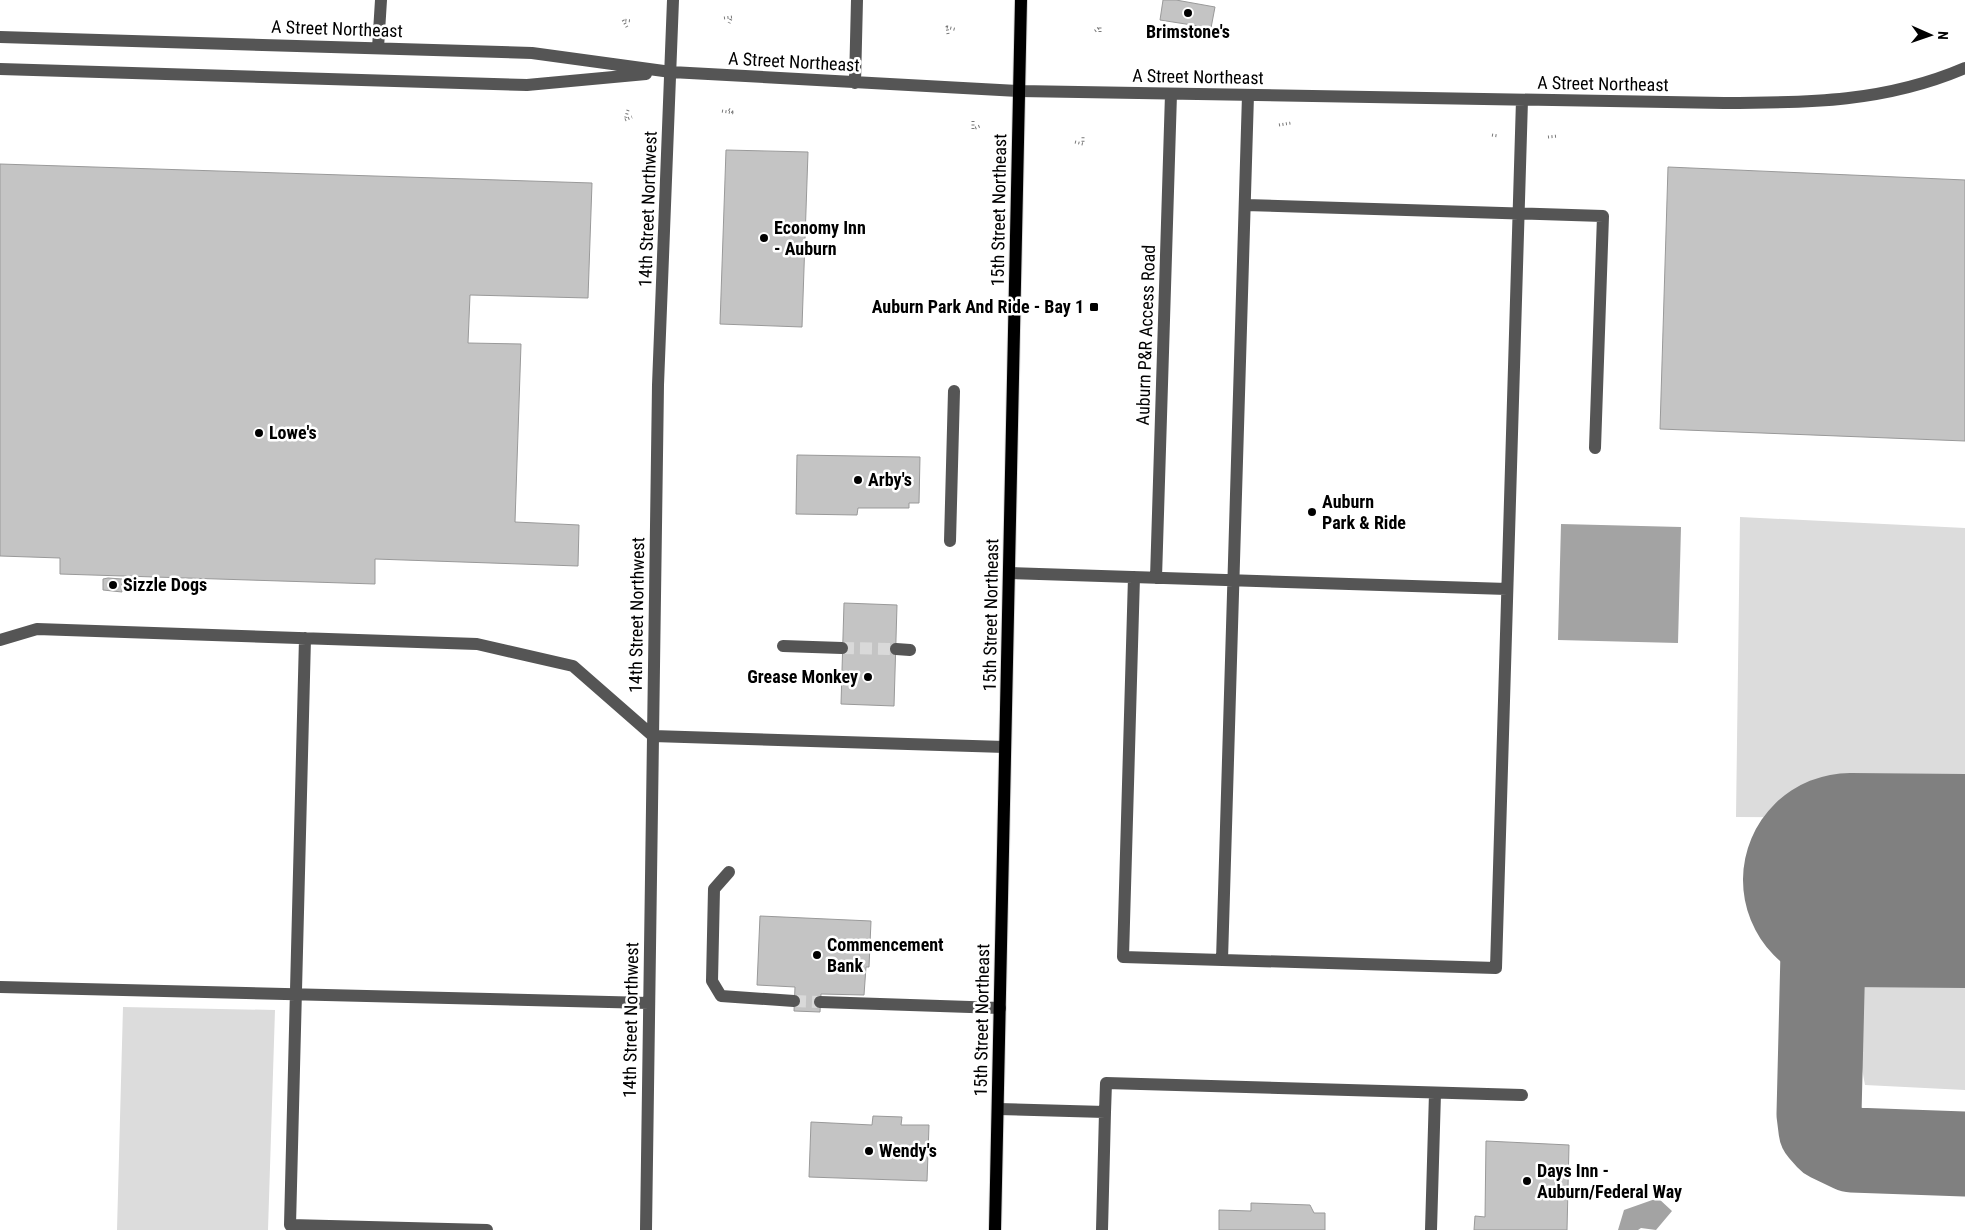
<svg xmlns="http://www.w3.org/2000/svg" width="1965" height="1230" font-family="'Roboto Condensed',sans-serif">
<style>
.green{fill:#dcdcdc}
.water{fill:#a3a3a3}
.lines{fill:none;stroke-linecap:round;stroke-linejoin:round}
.taxiway{stroke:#808080;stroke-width:85}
.runway{stroke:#808080;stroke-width:214}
.building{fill:#c4c4c4;stroke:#999}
.minor-tunnel{stroke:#d9d9d9;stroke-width:12;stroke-dasharray:12 6;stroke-linecap:butt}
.major-casing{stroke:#dbdbdb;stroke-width:14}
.path{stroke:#777;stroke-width:3;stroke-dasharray:1 2.5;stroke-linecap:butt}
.minor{stroke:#555;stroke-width:12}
.major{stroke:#000;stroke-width:12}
.poi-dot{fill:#000;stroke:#fff;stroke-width:2}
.labels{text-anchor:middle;stroke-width:5;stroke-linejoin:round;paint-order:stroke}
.street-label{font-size:18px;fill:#000;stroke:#fff}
.poi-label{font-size:18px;font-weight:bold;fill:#000;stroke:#fff;text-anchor:start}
</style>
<rect width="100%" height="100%" fill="#fff"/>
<path class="green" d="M 1740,517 L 1965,528 L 1965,818 L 1736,817 Z
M 1880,944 L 1965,948 L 1965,1090 L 1865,1085 C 1856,1037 1855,1000 1864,951 Z
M 123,1007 L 275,1010 L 268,1230 L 117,1230 Z"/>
<path class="water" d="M 1561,524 L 1681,527 L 1678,643 L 1558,640 Z
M 1658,1198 L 1672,1211 L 1656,1230 L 1641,1228 L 1638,1230 L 1618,1230 L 1624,1210 Z"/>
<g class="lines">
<path class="taxiway" d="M 1850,880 L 1824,912 L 1819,1114 L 1821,1130 L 1829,1139 L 1852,1150 L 1965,1154"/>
<path class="runway" d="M 1850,880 L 1965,881"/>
</g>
<path class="building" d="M 1163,0 L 1176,0 L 1215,7 L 1211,28 L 1160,20 Z
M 726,150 L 808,152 L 802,327 L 720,324 Z
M 0,164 L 592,183 L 588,298 L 470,295 L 468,343 L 521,344 L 515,522 L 579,525 L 578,566 L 375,559 L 375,584 L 60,574 L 60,558 L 0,556 Z
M 1668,167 L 1965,180 L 1965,441 L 1660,429 Z
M 797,455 L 920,457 L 919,503 L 909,503 L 909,508 L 858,508 L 857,515 L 796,514 Z
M 108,578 L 122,579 L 122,592 L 103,590 L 103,579 Z
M 844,603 L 897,605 L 894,706 L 841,704 Z
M 760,916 L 871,921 L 869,967 L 866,967 L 864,995 L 821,994 L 820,1012 L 794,1011 L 795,987 L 757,985 Z
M 873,1116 L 902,1117 L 901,1125 L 929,1125 L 927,1181 L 809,1177 L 811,1122 L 872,1125 Z
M 1486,1141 L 1569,1145 L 1567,1230 L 1474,1230 L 1475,1216 L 1485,1217 Z
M 1251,1203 L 1310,1205 L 1314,1213 L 1325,1213 L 1325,1230 L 1219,1230 L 1219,1210 L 1251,1211 Z"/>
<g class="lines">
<path class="minor-tunnel" d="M 842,648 L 896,649
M 794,1001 L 820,1002"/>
<g class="major-casing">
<path id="major" d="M 995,1230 L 1021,0"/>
</g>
<path class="path" d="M 724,18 L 732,17 L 729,23
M 627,27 L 623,20 L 632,21
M 1095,31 L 1100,27 L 1100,33
M 948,34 L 947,27 L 957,30
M 628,110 L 625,120 L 632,117
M 722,111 L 734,113 L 727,108
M 973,121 L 973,129 L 980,126
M 1279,125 L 1291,123
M 1492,135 L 1498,136
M 1548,137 L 1558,136
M 1075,142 L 1083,144 L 1083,137"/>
<path class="minor" d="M 0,37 L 532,53 L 671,72 L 1019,91 L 1724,103 C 1809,103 1886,102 1965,68
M 378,48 L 381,0
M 0,69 L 527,85 L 646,74
M 855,83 L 857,0
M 1245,205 L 1603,216 L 1595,448
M 950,541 L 954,391
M 1009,573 L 1507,589
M 1134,577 L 1123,957 L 1496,968 L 1522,100
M 1156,578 L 1171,94
M 305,638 L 290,1225 L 487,1230
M 0,640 L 37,629 L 477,644 L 573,666 L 653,736 L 1005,747
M 783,646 L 842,648
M 896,649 L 910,650
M 729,872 L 714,889 L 712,981 L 721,996 L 794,1001
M 1222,960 L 1248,95
M 0,987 L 649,1003
M 820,1002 L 1000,1008
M 998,1109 L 1105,1112 L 1106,1083 L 1522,1095
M 646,1230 L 658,385 L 673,0
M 1102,1230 L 1105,1112
M 1431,1230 L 1435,1093"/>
<use href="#major" class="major"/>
</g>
<g class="poi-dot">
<circle cx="1188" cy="13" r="5"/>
<circle cx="764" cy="238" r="5"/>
<rect x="1089" y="302" width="10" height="10" rx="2.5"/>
<circle cx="259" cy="433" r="5"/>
<circle cx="858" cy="480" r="5"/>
<circle cx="1312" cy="512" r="5"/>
<circle cx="113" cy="585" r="5"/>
<circle cx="868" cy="677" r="5"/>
<circle cx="817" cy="955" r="5"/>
<circle cx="869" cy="1151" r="5"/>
<circle cx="1527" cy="1181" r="5"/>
</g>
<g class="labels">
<g class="street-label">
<text transform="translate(337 29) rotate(2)" y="6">A Street Northeast</text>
<text transform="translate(794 62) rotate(3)" y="6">A Street Northeast</text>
<text transform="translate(1198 77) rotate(1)" y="6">A Street Northeast</text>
<text transform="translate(1603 84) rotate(1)" y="6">A Street Northeast</text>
<text transform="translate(648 209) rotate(-88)" y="6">14th Street Northwest</text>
<text transform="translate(999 210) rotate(-89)" y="6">15th Street Northeast</text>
<text transform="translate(1146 335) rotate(-88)" y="6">Auburn P&amp;R Access Road</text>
<text transform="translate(637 615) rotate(-89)" y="6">14th Street Northwest</text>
<text transform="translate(991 615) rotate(-89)" y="6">15th Street Northeast</text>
<text transform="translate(631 1020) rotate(-89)" y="6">14th Street Northwest</text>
<text transform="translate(982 1020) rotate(-89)" y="6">15th Street Northeast</text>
</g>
<g class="poi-label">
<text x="1188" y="38" text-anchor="middle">Brimstone's</text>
<text x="774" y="234">Economy Inn<tspan x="774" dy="21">- Auburn</tspan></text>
<text x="1084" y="313" text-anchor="end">Auburn Park And Ride - Bay 1</text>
<text x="269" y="439">Lowe's</text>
<text x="868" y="486">Arby's</text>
<text x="1322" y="508">Auburn<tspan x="1322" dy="21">Park &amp; Ride</tspan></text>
<text x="123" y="591">Sizzle Dogs</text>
<text x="858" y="683" text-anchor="end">Grease Monkey</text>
<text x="827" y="951">Commencement<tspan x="827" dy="21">Bank</tspan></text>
<text x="879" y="1157">Wendy's</text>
<text x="1537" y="1177">Days Inn -<tspan x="1537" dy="21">Auburn/Federal Way</tspan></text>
</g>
</g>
<g transform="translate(1930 35) rotate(92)" stroke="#ffffff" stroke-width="4" paint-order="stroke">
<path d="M0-4L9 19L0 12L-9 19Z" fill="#000000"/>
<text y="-8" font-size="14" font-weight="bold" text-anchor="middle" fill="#000000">N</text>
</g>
</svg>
